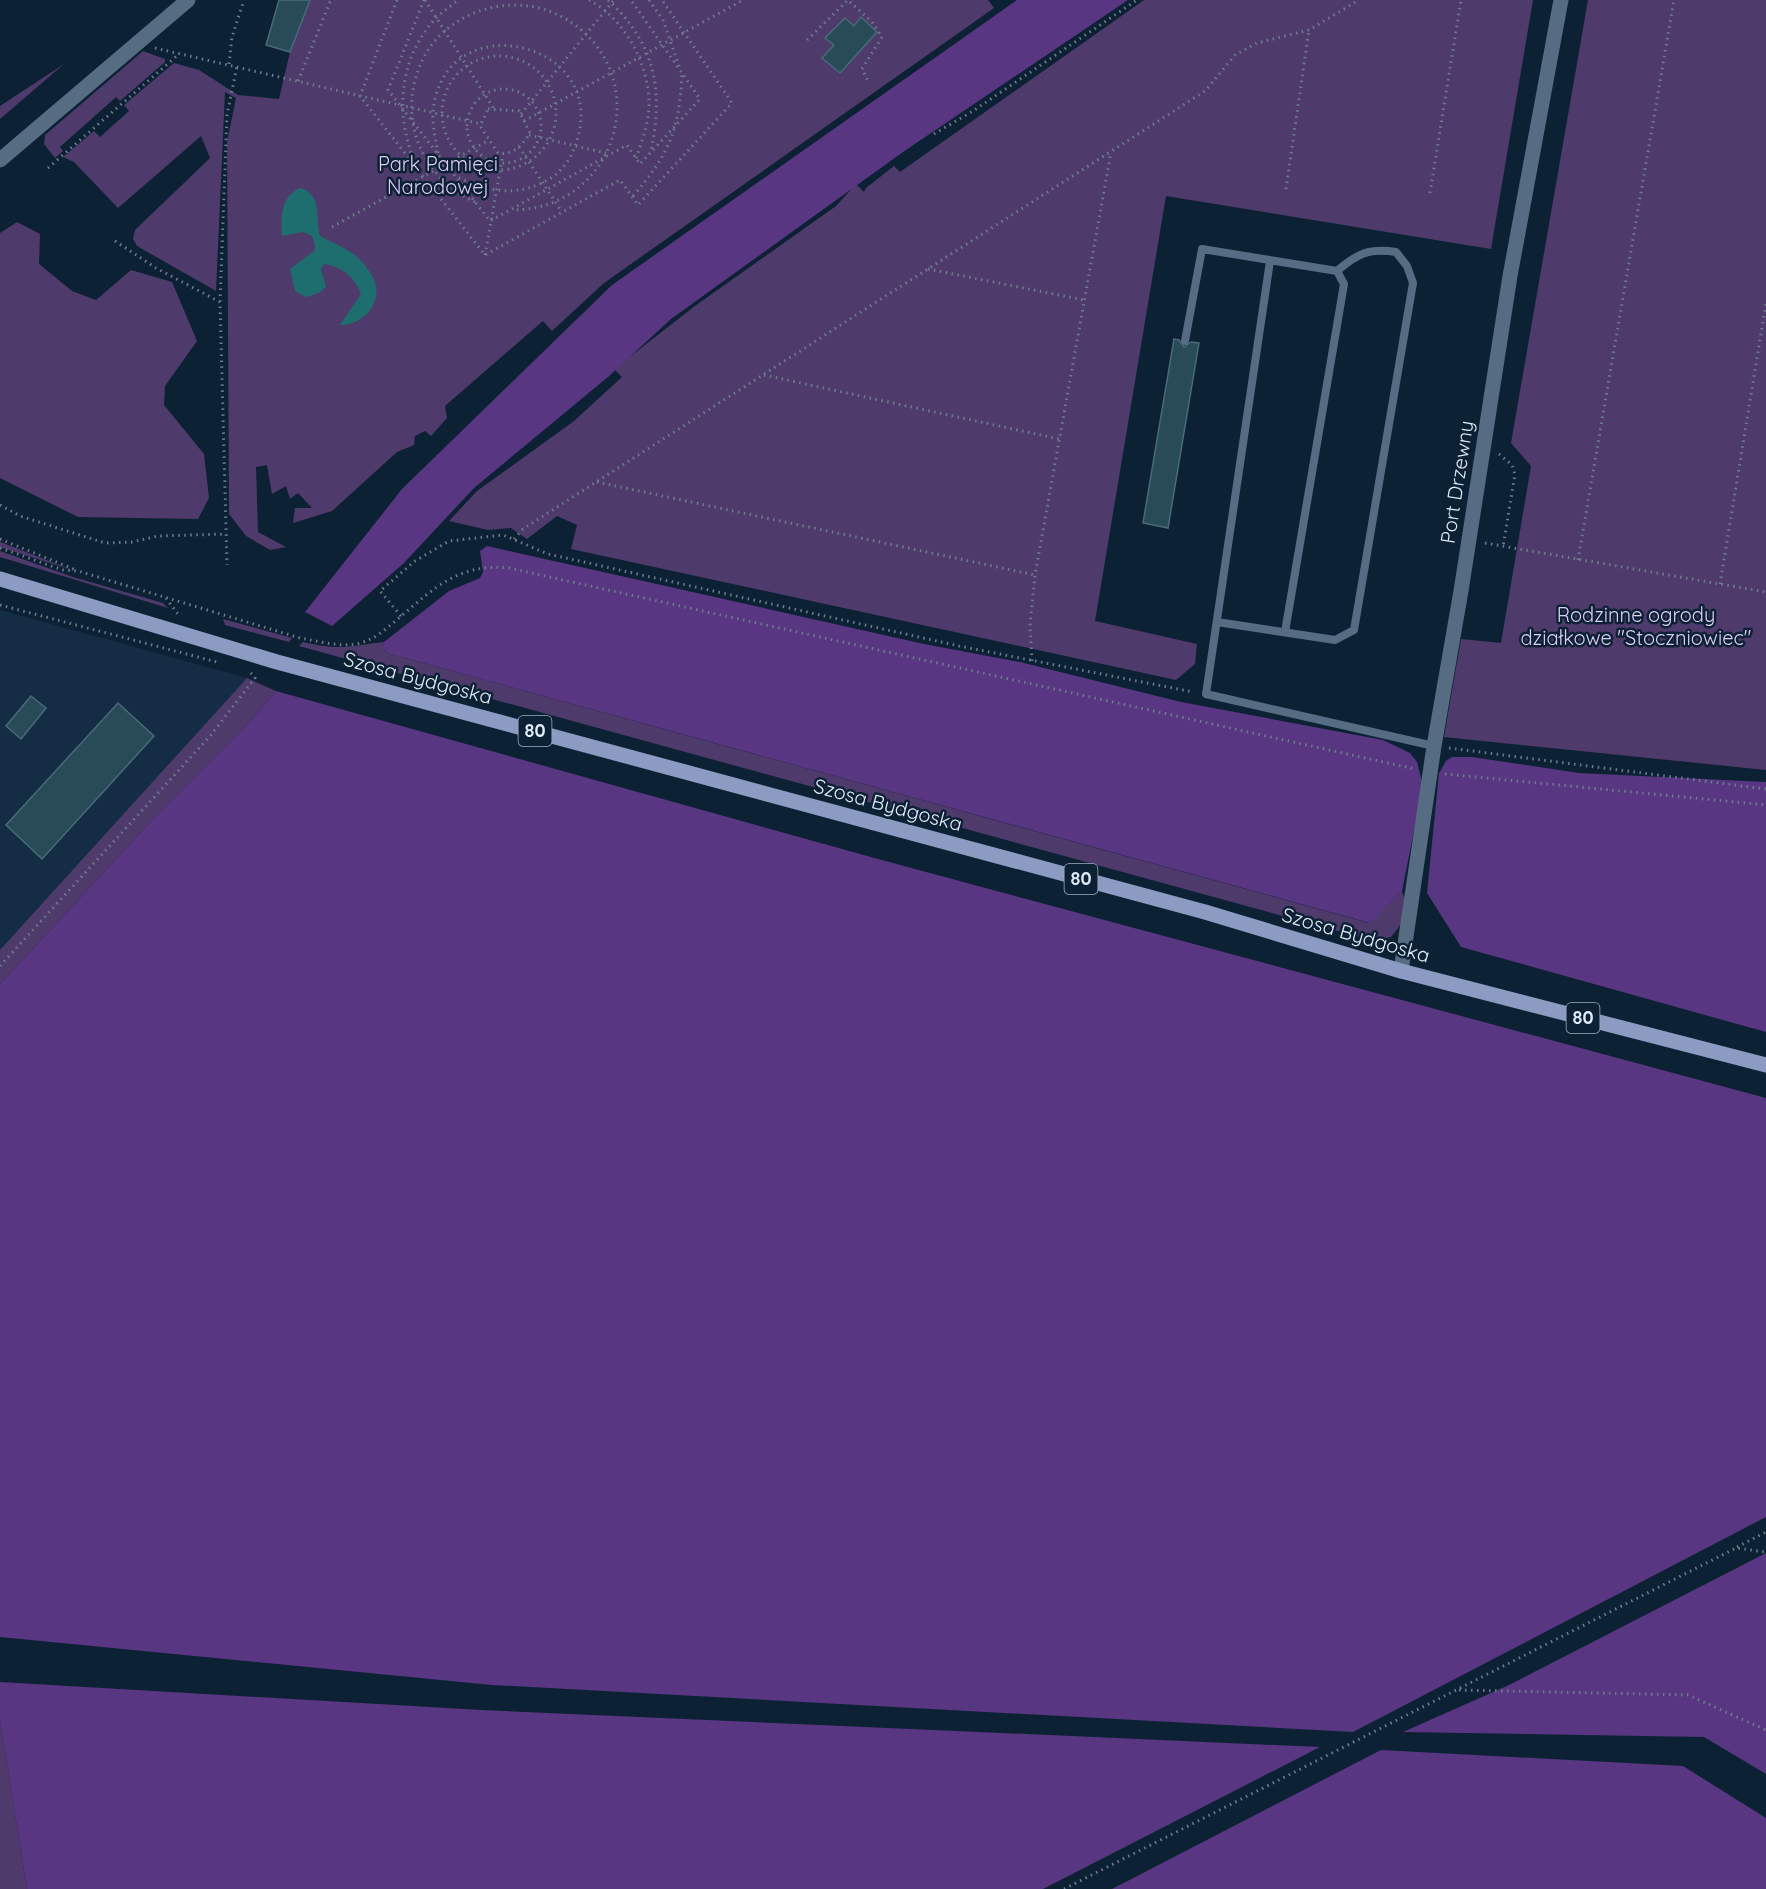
<svg xmlns="http://www.w3.org/2000/svg" width="1766" height="1889" font-family="Quicksand,sans-serif">
<style>
.built{fill:#142d45}
.green{fill:#4f3a6c}
.forest{fill:#583681}
.water{fill:#1f6e6f}
.building{fill:#294b57;stroke:#486b77;stroke-width:1.5}
.lines{fill:none;stroke-linecap:round;stroke-linejoin:round}
.path{stroke:#6d7d8d;stroke-width:3;stroke-dasharray:1.5 4.5;stroke-linecap:butt}
.lane{stroke:#566c83;stroke-width:8}
.street{stroke:#566c83;stroke-width:15}
.primary{stroke:#8c9bc1;stroke-width:15}
.labels{text-anchor:middle;stroke-width:5;stroke-linejoin:round;paint-order:stroke}
.shield{fill:#0d2134;stroke:#a1afbe;stroke-width:1.5}
.shield-label{font-size:18px;font-weight:bold;fill:#e0ecf9}
.park-label{font-size:20px;fill:#ddcdf8;stroke:#0d2134}
.street-label{font-size:20px;fill:#e0ecf9;stroke:#0d2134}
</style>
<rect width="100%" height="100%" fill="#0d2134"/>
<path class="built" d="M 0,610 L 247,678 L 0,951 Z"/>
<path class="green" d="M 279,0 L 988,0 L 994,8 L 604,283 L 552,331 L 543,321 L 445,406 L 447,418 L 431,436 L 425,431 L 415,436 L 414,445 L 397,452 L 332,511 L 293,523 L 295,508 L 312,508 L 298,493 L 290,499 L 286,486 L 272,494 L 267,465 L 256,467 L 258,532 L 286,547 L 270,550 L 246,536 L 229,514 L 227,142 L 236,98 L 225,92 L 216,291 L 137,246 L 133,239 L 135,230 L 210,158 L 201,136 L 118,208 L 74,162 L 63,157 L 94,131 L 100,137 L 129,111 L 124,105 L 174,63 L 199,70 L 238,95 L 279,99 L 290,52 L 266,45 Z
M 1144,0 L 1533,0 L 1491,249 L 1166,196 L 1095,621 L 1197,644 L 1195,664 L 1176,680 L 571,549 L 577,525 L 557,516 L 527,539 L 511,528 L 488,530 L 449,521 L 477,491 L 574,421 L 622,377 L 614,369 L 695,306 L 836,206 L 856,184 L 864,192 L 866,188 L 894,166 L 900,172 Z
M 1588,0 L 1766,0 L 1766,770 L 1444,737 L 1461,639 L 1501,643 L 1531,466 L 1511,443 Z
M 143,51 L 165,59 L 165,62 L 120,101 L 116,97 L 60,147 L 63,151 L 55,158 L 44,144 L 45,135 Z
M 64,64 L 0,119 L 0,106 Z
M 17,222 L 40,234 L 39,264 L 72,291 L 96,300 L 131,270 L 172,282 L 197,341 L 165,386 L 164,405 L 204,454 L 209,498 L 198,519 L 78,517 L 0,478 L 0,233 Z
M 0,542 L 3,543 L 72,570 L 6,549 L 0,547 Z
M 0,551 L 73,577 L 163,603 L 168,608 L 0,557 Z
M 223,619 L 292,638 L 289,642 L 225,625 Z
M 303,642 C 342,651 347,646 384,642 L 383,648 L 387,653 L 1369,923 L 1402,891 C 1409,909 1404,923 1391,937 L 1374,941 L 299,646 Z
M 247,678 L 276,691 L 244,728 L 153,819 L 0,984 L 0,950 Z
M 0,1719 L 27,1889 L 0,1889 Z"/>
<path class="forest" d="M 1017,0 L 1128,0 L 903,152 L 671,319 L 608,377 L 474,488 L 404,563 L 332,626 L 305,612 L 402,489 L 612,285 Z
M 487,546 L 924,644 L 1020,662 L 1181,702 L 1383,740 L 1410,753 L 1417,762 L 1423,786 L 1402,891 L 1370,923 L 387,653 L 383,648 L 384,642 L 449,591 L 480,578 L 483,572 L 480,551 Z
M 276,691 L 878,859 L 1766,1098 L 1766,1517 L 1353,1732 L 492,1685 L 0,1637 L 0,984 L 153,819 L 244,728 Z
M 1452,757 L 1472,757 L 1579,773 L 1766,782 L 1766,1032 L 1461,947 L 1427,893 L 1439,773 L 1446,761 Z
M 1766,1553 L 1766,1774 L 1704,1737 L 1403,1732 L 1509,1685 Z
M 0,1682 L 481,1710 L 1320,1747 L 1043,1889 L 27,1889 L 0,1720 Z
M 1381,1750 L 1683,1766 L 1766,1818 L 1766,1889 L 1112,1889 Z"/>
<path class="water" d="M 300,188 C 323,194 315,219 320,236 C 336,245 351,249 363,263 C 367,268 374,277 375,283 C 382,305 361,326 340,325 L 361,294 C 354,277 343,267 324,264 L 321,269 L 326,287 L 319,293 L 306,297 L 295,291 L 290,269 L 314,251 L 315,245 L 312,236 L 303,232 L 282,236 C 281,218 280,197 300,188 Z"/>
<path class="building" d="M 279,0 L 310,0 L 290,52 L 266,45 Z
M 861,17 L 877,32 L 840,73 L 822,58 L 834,45 L 825,38 L 845,18 L 854,26 Z
M 1174,339 L 1179,340 L 1184,347 L 1191,342 L 1199,343 L 1168,528 L 1143,523 Z
M 31,696 L 46,708 L 21,739 L 6,726 Z
M 118,703 L 154,736 L 42,859 L 6,825 Z"/>
<g class="lines">
<path class="path" d="M 397,0 L 360,96 L 485,255 L 620,180 L 638,205 L 732,103 L 662,0
M 424,0 L 388,90 L 490,221 L 627,145 L 640,164 L 700,99 L 631,0
M 425,0 L 494,109
M 589,0 C 625,19 649,64 649,104 C 649,123 642,141 636,158
M 608,0 C 655,43 664,90 651,151
M 649,0 L 663,20 L 680,69
M 807,40 L 848,0 L 872,22 L 882,37 L 862,69 L 868,81
M 155,48 L 481,124
M442 113a57 57 0 1 1 114 0a57 57 0 1 1-114 0Z
M 229,64 L 232,37 L 244,0
M 298,81 L 330,2 L 334,0
M467 126a37 37 0 1 1 74 0a37 37 0 1 1-74 0Z
M 488,109 L 519,111 L 530,133 C 522,145 513,156 498,153 L 480,126 Z
M 521,114 L 614,0
M 524,121 L 743,0
M 934,134 L 973,111 L 1137,0
M 529,135 L 606,153
M 519,147 L 562,212
M 438,153 C 435,135 430,117 435,99 C 456,7 604,43 578,137 C 574,153 565,169 551,178 C 518,198 490,192 457,177
M 415,164 C 395,114 398,59 436,18 C 442,12 451,6 458,0
M 48,168 L 179,54
M 1286,189 L 1309,30
M 1430,193 L 1461,0
M 633,196 C 669,154 679,131 682,75
M 475,202 C 417,175 395,111 425,55 C 438,31 464,14 490,8 C 515,2 541,5 564,18 C 657,71 620,209 513,210
M 332,227 L 489,140
M 115,241 L 156,268 L 220,302 L 227,565
M 485,255 L 503,154
M 928,269 L 1084,300
M 220,302 L 227,115 L 237,66
M 764,375 L 1059,439
M 1499,454 L 1512,465 L 1515,474 L 1503,547
M 597,482 L 1035,575
M 0,505 L 20,516 L 105,543 L 132,542 L 158,536 L 226,534
M 0,539 L 76,570
M 514,539 L 523,529 L 1205,91 L 1235,55 L 1257,43 L 1309,30 L 1359,0
M 1485,543 L 1766,592
M 0,548 L 63,570 L 78,571 L 300,638 C 318,641 337,647 356,644 C 373,641 386,629 399,618 C 435,587 460,563 509,568 L 1415,769
M 1578,560 L 1674,0
M 1720,584 L 1766,303
M 166,598 L 180,617
M 0,605 L 217,662
M 401,616 L 380,591 L 415,561 L 449,541 L 503,535 L 548,554 L 959,646 L 1193,692
M 1032,661 L 1030,626 L 1035,575 L 1111,152
M 1449,748 L 1766,789
M 1445,774 L 1766,805
M 0,966 L 211,735 L 255,678 L 250,672
M 1737,1547 L 1766,1532
M 1459,1690 L 1688,1695 L 1766,1730
M 1064,1889 L 1736,1548 L 1766,1552"/>
<path class="lane" d="M 1270,261 L 1206,694 L 1434,746
M 1185,341 L 1202,249 L 1337,271 C 1358,253 1369,248 1396,252 L 1407,266 L 1413,283 L 1354,630 L 1335,640 L 1217,622
M 1285,632 L 1344,284 L 1337,271"/>
<path class="street" d="M 0,160 L 188,0
M 1401,971 L 1434,746 L 1461,591 L 1510,276 L 1561,0"/>
<path class="primary" d="M 0,579 L 277,662 L 1205,912 L 1401,971 L 1766,1065"/>
</g>
<g class="labels">
<g class="shield">
<rect x="518.5" y="716" width="33" height="30" rx="4.5"/>
<rect x="1064.5" y="864" width="33" height="30" rx="4.5"/>
<rect x="1566.5" y="1003" width="33" height="30" rx="4.5"/>
</g>
<g class="shield-label">
<text x="535" y="737">80</text>
<text x="1081" y="885">80</text>
<text x="1583" y="1024">80</text>
</g>
<g class="park-label">
<text x="438" y="171">Park Pamięci<tspan x="438" dy="23">Narodowej</tspan></text>
<text x="1636" y="622">Rodzinne ogrody<tspan x="1636" dy="23">działkowe "Stoczniowiec"</tspan></text>
</g>
<g class="street-label">
<text transform="translate(1457 482) rotate(-81)" y="7">Port Drzewny</text>
<text transform="translate(418 678) rotate(15)" y="7">Szosa Bydgoska</text>
<text transform="translate(888 805) rotate(15)" y="7">Szosa Bydgoska</text>
<text transform="translate(1356 935) rotate(16)" y="7">Szosa Bydgoska</text>
</g>
</g>
</svg>
